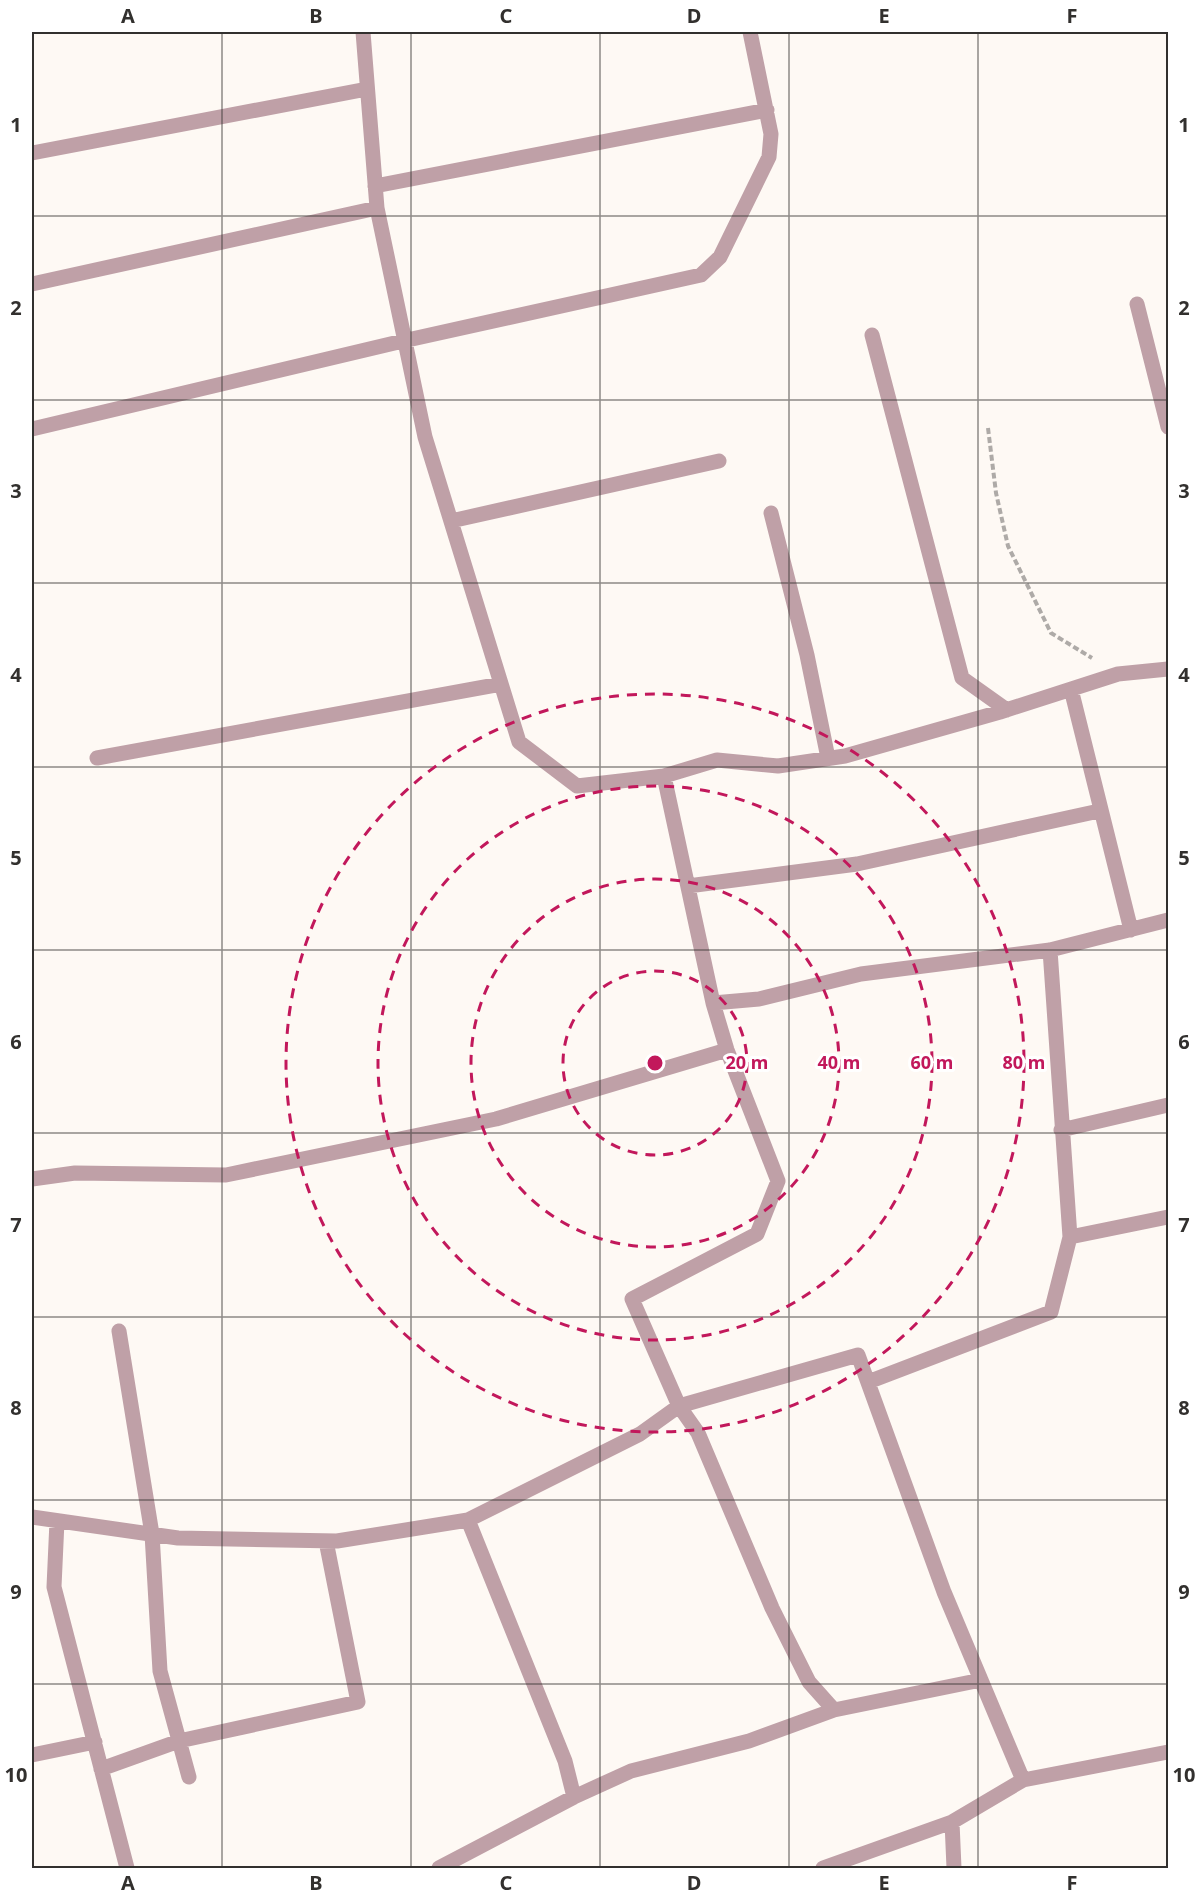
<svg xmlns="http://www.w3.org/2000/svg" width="1200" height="1900" font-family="'Noto Sans',sans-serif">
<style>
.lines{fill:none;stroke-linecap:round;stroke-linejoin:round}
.path{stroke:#aeaaa7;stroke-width:4;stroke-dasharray:6 3;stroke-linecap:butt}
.minor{stroke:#bfa0a7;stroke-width:15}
.grid{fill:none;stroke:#32302e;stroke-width:1.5;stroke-opacity:0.55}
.ring{fill:none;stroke:#c2185b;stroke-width:3;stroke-dasharray:10 8}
.centre{fill:#c2185b;stroke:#fff;stroke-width:3}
.ring-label{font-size:18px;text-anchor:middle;font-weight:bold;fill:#c2185b;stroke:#fff;stroke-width:6;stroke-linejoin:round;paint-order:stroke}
.neatline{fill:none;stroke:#32302e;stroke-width:2}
.grid-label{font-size:20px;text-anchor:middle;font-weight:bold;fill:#32302e}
</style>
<rect width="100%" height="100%" fill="#fef9f4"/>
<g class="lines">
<path class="path" d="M 988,428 L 996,493 L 1008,546 L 1051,633 L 1092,658"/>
<path class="minor" d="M 363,32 L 377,208 L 425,437 L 519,742 L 577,786 L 664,776 L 717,760 L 778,766 L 845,756 L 1000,712 L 1118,674 L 1168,669
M 32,153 L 367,89
M 375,186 L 767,110
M 32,284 L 377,208
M 1137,304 L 1168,427
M 872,335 L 962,678 L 1007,710
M 32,429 L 403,341 L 701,275 L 720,257 L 769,157 L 771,134 L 750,32
M 771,513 L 807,655 L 828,758
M 451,521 L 719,461
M 1071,689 L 1131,930
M 97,758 L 501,684
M 664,776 L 713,1003 L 727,1050 L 778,1181 L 757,1234 L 632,1299 L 679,1406 L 698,1433 L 772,1608 L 809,1682 L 834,1710
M 688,886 L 857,864 L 1099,811
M 713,1003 L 759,999 L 861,974 L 1050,950 L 1168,920
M 1061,1130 L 1168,1105
M 32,1179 L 75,1173 L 226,1175 L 496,1119 L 727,1050
M 1070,1237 L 1168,1217
M 119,1331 L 152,1534 L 160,1671 L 189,1777
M 868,1382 L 1051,1312 L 1070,1237 L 1050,950
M 32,1517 L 178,1538 L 337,1541 L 468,1520 L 640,1434 L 679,1406 L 858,1355 L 944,1592 L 1023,1780
M 468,1520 L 565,1761 L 574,1797
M 57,1521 L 54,1587 L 127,1868
M 32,1755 L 95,1742
M 101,1769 L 179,1741 L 358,1702 L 326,1541
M 952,1822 L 954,1868
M 439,1868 L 574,1797 L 631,1771 L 749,1741 L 834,1710 L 981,1680
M 823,1868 L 952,1822 L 1023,1780 L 1168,1752"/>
</g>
<path class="grid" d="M 222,32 L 222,1868M 411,32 L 411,1868M 600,32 L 600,1868M 789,32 L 789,1868M 978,32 L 978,1868M 32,216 L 1168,216M 32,400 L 1168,400M 32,583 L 1168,583M 32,767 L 1168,767M 32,950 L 1168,950M 32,1133 L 1168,1133M 32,1317 L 1168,1317M 32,1500 L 1168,1500M 32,1684 L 1168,1684"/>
<g class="ring">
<circle cx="655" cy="1063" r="92"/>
<circle cx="655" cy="1063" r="184"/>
<circle cx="655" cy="1063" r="277"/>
<circle cx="655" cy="1063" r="369"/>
</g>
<circle cx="655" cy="1063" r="9" class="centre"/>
<g class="ring-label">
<text x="747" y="1069">20 m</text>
<text x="839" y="1069">40 m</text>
<text x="932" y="1069">60 m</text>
<text x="1024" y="1069">80 m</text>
</g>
<rect width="1200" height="1900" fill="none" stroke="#ffffff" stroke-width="66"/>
<rect x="33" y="33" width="1134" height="1834" class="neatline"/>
<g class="grid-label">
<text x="128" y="23">A</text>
<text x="316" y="23">B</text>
<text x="506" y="23">C</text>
<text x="694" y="23">D</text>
<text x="884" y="23">E</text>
<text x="1072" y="23">F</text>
<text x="16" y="132">1</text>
<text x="1184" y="132">1</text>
<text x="16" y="315">2</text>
<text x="1184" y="315">2</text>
<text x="16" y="498">3</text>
<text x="1184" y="498">3</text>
<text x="16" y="682">4</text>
<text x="1184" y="682">4</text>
<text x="16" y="865">5</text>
<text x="1184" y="865">5</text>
<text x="16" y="1049">6</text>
<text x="1184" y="1049">6</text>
<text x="16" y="1232">7</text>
<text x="1184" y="1232">7</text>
<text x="16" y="1415">8</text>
<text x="1184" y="1415">8</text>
<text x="16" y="1599">9</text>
<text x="1184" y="1599">9</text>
<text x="16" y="1782">10</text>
<text x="1184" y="1782">10</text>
<text x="128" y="1890">A</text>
<text x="316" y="1890">B</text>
<text x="506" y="1890">C</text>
<text x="694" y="1890">D</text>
<text x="884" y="1890">E</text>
<text x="1072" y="1890">F</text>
</g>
</svg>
